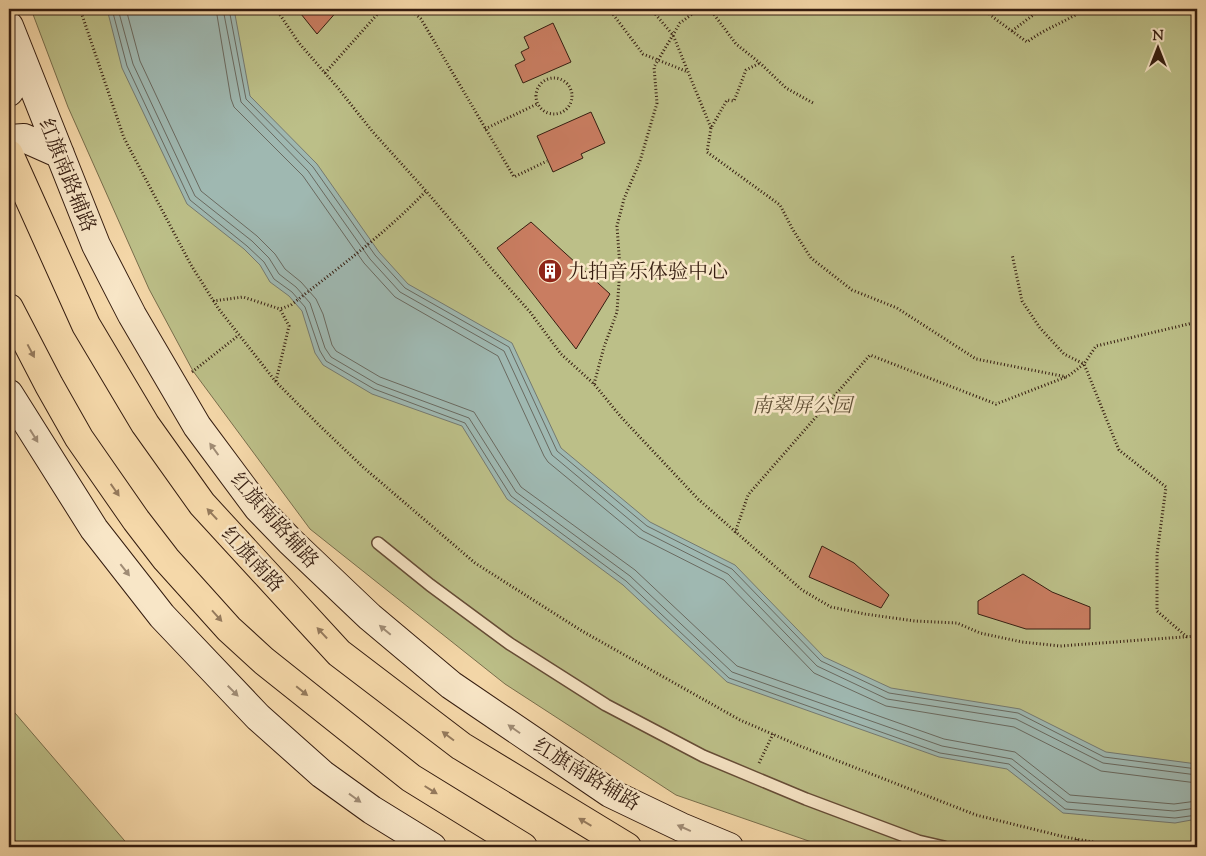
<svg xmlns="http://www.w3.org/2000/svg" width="1206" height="856" font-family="'Sorts Mill Goudy','Noto Serif SC',serif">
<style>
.green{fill:#bcbf88;stroke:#786e4c}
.water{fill:#9fb8b1;stroke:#757a71}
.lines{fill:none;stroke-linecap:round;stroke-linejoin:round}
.shore{stroke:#6a6a60;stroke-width:1}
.building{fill:#c97d61;stroke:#351d10}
.lane-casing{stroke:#654c36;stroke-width:14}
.secondary-casing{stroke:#351d10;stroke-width:30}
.highway-casing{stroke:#351d10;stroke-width:30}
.path{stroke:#351d10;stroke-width:3;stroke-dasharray:1 2.5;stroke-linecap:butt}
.lane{stroke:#f8e6c7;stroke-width:11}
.secondary{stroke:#f8e6c7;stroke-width:28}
.highway{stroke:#f5d8a9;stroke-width:28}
.oneway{fill:#957a5c}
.oneway2{fill:#a08c75}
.labels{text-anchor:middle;stroke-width:5;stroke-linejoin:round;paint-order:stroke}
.street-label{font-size:20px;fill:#351d10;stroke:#f8e6c7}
.poi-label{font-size:20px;fill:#351d10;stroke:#f8e6c7;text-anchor:start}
.park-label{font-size:20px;font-style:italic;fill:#5e4e34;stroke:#f8e6c7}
</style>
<rect width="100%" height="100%" fill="#f5d8a9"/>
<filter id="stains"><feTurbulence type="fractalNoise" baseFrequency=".004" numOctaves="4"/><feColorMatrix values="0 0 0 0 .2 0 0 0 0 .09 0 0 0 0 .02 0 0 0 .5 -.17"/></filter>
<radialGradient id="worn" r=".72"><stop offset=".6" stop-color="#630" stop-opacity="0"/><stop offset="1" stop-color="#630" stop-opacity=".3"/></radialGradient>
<path class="green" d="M 31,9 L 1197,9 L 1197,847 L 826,847 L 676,795 L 505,684 L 310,529 L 193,371 L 149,289 L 68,107 Z
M 9,706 L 130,847 L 21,847 L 9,833 Z"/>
<path class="water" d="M 107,9 L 234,9 L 250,96 L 317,164 L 379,252 L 408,284 L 512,343 L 561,448 L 650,522 L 735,565 L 824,657 L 891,688 L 1020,709 L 1106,752 L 1197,764 L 1197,819 L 1175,823 L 1063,813 L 1007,769 L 939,757 L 727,682 L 623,585 L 507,499 L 462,426 L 372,394 L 323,365 L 315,353 L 302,311 L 289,296 L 270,282 L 260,265 L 244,249 L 187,204 L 122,68 Z"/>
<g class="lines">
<path class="shore" d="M 112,9 L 127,66 L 190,200 L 247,246 L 264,262 L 274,279 L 292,292 L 305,307 L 320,351 L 326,361 L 374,389 L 465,423 L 511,496 L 626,581 L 729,678 L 940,753 L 1009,764 L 1065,809 L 1175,818 L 1197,815
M 118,9 L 133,64 L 195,196 L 252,241 L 269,258 L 279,274 L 296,287 L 310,303 L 325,348 L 331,357 L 377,384 L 469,418 L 516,492 L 630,576 L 732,672 L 942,746 L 1012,759 L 1067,802 L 1174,811 L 1197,808
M 126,9 L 140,61 L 201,191 L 257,236 L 275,254 L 285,269 L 301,282 L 316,299 L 323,314 L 332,345 L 336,351 L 380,377 L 474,412 L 521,487 L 635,570 L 737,666 L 944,739 L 1015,752 L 1070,795 L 1174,804 L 1197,801
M 216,9 L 231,99 L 234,107 L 303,176 L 364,263 L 395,297 L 498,356 L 544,456 L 548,462 L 639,537 L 724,580 L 814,673 L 886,706 L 1014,727 L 1101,771 L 1197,783
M 223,9 L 241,102 L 308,171 L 370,259 L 400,292 L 504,351 L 552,455 L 643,531 L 728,574 L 817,666 L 887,699 L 1016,719 L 1103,763 L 1197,775
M 229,9 L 246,99 L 313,167 L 375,255 L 405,288 L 509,347 L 557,451 L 647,526 L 732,569 L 821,661 L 889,693 L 1018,713 L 1104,757 L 1197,769"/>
</g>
<path class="building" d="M 297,9 L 339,9 L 317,34 Z
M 553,23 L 571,62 L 523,83 L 515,65 L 525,60 L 521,52 L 529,48 L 524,37 Z
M 591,112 L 605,143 L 581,154 L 583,158 L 553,172 L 537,136 Z
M 531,222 L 610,294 L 576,349 L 497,248 Z
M 822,546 L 854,563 L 889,595 L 881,608 L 809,577 Z
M 1023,574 L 1052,592 L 1090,607 L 1090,629 L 1026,629 L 978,614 L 978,601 Z"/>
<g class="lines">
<g class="lane-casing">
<path id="lane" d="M 378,543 L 430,585 L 510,644 L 606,705 L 703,756 L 806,799 L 918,841 L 944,847"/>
</g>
<g class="secondary-casing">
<path id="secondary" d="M 9,26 L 96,245 L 132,315 L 197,426 L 258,508 L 290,541 L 370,617 L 451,685 L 610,793 L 681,827 L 729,847
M 9,92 C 17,81 18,69 20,56
M 9,139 L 24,138 L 60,154
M 9,394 L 94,529 L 162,616 L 258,717 L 322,774 L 372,810 L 432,847"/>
</g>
<g class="highway-casing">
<path id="highway" d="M 9,154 L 86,325 L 145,424 L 202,504 L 339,653 L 461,746 L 627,847
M 9,308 L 49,385 L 79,438 L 136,520 L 166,559 L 229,629 L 264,661 L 411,778 L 523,847"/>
</g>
<path class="path" d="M 80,9 L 124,138 L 191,265 L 218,308 L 276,382 L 321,427 L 363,467 L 475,563 L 582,631 L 740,720 L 800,746 L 976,815 L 1065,837 L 1121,847
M 276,9 L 299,43 L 338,88 L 372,131 L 426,191 L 491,268 L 530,312 L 561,354 L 594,384 L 621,417 L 698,499 L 802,590 L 831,607 L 865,614 L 915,621 L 957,623 L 980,633 L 1022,642 L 1060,646 L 1197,636
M 410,9 L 421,19 L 514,177 L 547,161
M 609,9 L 643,54 L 688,72
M 651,9 L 673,35 L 711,128 L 727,100 L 734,101 L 746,70 L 760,63
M 710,9 L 736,44 L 760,63 L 786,88 L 813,103
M 984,9 L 994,18 L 1027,42 C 1043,30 1060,24 1077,14 L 1077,9
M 1012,31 L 1041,9
M 325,73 L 382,9
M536 96a18 18 0 1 1 36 0a18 18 0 1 1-36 0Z
M 711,128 L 707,152 L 780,205 L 793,230 L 811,258 L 852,290 L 897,308 L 976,359 L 1067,377 L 1084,364 L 1064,354 L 1040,328 L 1022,301 L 1012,254
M 485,129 L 537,104
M 213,301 L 243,297 L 280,309
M 192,372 L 239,335
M 276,381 L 289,326 L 280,309 L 291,305 C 338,268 385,234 426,191
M 594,384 L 604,347 L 617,312 L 620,268 L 617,226 L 624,199 L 640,161 L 657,103 L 654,67 L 680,23 L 699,9
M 735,533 L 748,495 L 870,355 L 996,404 L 1066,377
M 1187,637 L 1157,611 L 1157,554 L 1166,487 L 1119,450 L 1084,364 L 1096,346 L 1197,322
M 759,763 L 773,734
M 1075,847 L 1077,839"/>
<use href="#lane" class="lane"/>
<use href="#secondary" class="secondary"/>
<use href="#highway" class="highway"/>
</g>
<defs><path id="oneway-solid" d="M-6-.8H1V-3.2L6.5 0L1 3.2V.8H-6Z" transform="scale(1.25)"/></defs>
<g class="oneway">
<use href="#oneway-solid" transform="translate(31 351) rotate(62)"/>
<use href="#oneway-solid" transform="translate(115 490) rotate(55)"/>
<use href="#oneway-solid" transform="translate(212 514) rotate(-133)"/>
<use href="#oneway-solid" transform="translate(217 616) rotate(48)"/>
<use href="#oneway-solid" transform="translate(322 633) rotate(-133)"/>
<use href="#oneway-solid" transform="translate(302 691) rotate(39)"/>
<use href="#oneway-solid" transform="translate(448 736) rotate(-143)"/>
<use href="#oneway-solid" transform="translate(431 790) rotate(32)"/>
<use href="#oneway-solid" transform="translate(585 822) rotate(-149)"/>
</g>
<g class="oneway2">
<use href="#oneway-solid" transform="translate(34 436) rotate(58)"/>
<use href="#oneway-solid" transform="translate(214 449) rotate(-126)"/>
<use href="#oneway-solid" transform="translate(125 570) rotate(52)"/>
<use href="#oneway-solid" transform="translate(385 630) rotate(-140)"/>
<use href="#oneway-solid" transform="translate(233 691) rotate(45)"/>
<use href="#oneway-solid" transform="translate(514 729) rotate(-145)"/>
<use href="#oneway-solid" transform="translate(355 798) rotate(36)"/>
<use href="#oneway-solid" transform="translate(684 828) rotate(-156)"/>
</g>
<defs>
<g id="building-disc" transform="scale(1.25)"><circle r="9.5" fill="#8f2418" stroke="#f8e6c7"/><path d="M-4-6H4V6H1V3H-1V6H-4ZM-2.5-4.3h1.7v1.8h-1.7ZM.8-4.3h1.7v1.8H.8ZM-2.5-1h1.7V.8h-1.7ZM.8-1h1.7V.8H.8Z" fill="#fff"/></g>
</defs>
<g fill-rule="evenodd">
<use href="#building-disc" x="550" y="271"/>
</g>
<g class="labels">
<g class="street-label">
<text transform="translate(68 175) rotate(68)" y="7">红旗南路辅路</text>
<text transform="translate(275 520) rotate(48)" y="7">红旗南路辅路</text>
<text transform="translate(253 559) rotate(47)" y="7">红旗南路</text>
<text transform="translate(587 774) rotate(31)" y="7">红旗南路辅路</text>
</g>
<g class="poi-label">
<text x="568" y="278">九拍音乐体验中心</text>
</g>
<g class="park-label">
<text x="802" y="412">南翠屏公园</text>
</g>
</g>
<rect width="1206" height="856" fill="none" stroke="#f5d8a9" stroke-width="30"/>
<rect x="10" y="10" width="1186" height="836" fill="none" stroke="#351d10" stroke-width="2.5"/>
<rect x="15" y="15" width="1176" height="826" fill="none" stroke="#351d10"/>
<g transform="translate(1158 48)" stroke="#f8e6c7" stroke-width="4" paint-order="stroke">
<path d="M0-4L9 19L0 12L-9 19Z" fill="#351d10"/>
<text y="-8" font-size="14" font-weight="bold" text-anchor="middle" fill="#351d10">N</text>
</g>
<rect width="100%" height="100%" filter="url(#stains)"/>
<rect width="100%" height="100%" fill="url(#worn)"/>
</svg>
